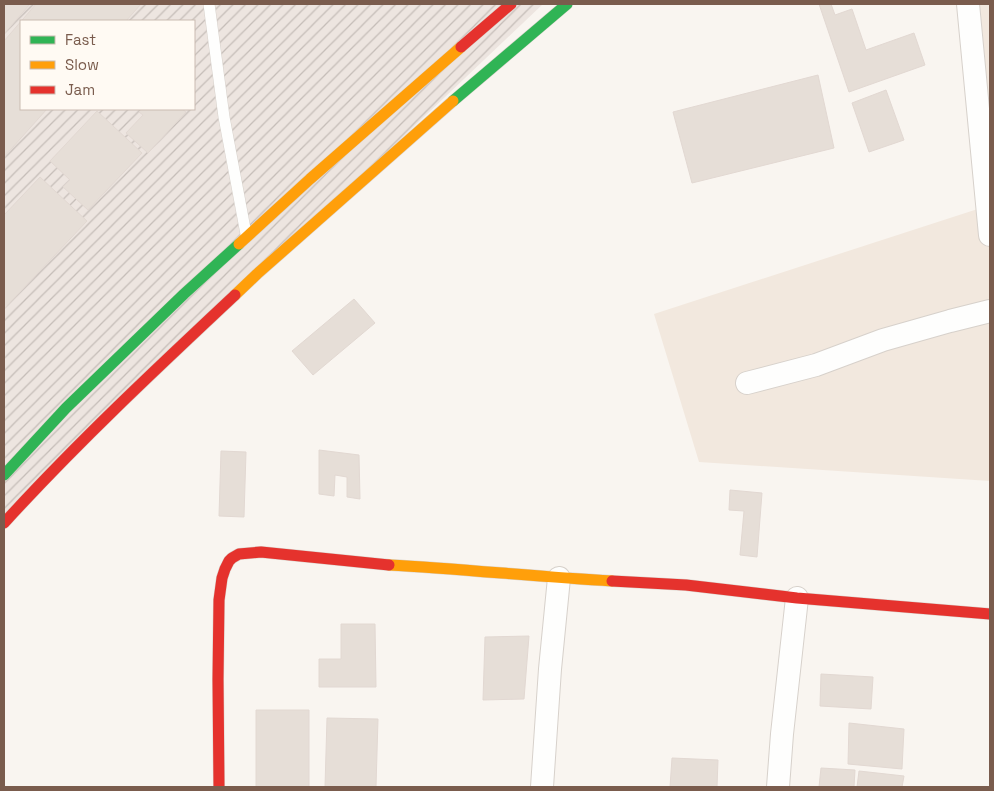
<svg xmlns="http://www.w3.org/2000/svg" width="994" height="791" font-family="'Space Grotesk',sans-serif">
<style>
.residential{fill:#f2e8de}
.industrial{fill:url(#industrial-furrows);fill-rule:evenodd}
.building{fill:#e6ded7;stroke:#e2d8d2}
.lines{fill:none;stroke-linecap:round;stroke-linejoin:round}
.lane-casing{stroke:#d7d1cb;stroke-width:12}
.street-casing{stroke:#d7d1cb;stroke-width:24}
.fast-casing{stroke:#d9d2cb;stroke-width:12}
.slow-casing{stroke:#d9d2cb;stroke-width:12}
.jam-casing{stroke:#d9d2cb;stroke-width:12}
.lane{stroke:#fefefd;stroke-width:11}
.street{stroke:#fefefd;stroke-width:22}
.fast{stroke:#30b455;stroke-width:11}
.slow{stroke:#ff9f0a;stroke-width:11}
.jam{stroke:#e5322d;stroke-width:11}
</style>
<defs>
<pattern id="industrial-furrows" width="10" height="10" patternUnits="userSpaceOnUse" patternTransform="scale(1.25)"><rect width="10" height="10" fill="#ede5e0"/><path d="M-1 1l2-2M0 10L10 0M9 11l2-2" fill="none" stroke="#c5bdb8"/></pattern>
</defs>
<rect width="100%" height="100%" fill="#f9f5f0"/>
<path class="residential" d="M 963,4 L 990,4 L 990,152 Z
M 990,205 L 990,481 L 699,462 L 654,314 Z"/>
<path class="industrial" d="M 4,4 L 543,4 L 4,516 ZM 21,21 L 194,21 L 194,109 L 21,109 Z"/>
<path class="building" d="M 4,4 L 30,4 L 4,34 Z
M 36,4 L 141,4 L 126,21 L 21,21 L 21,109 L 47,109 L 4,157 L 4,41 Z
M 819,4 L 831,4 L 835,15 L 852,9 L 866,50 L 914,33 L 925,65 L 849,92 Z
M 818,75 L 834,148 L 692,183 L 673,112 Z
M 886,90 L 904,140 L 869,152 L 852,103 Z
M 142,109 L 182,109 L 186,112 L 148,153 L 126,133 L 143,115 L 139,112 Z
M 97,111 L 142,153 L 88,210 L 63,187 L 70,180 L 50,161 Z
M 40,177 L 87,221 L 4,309 L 4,215 Z
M 354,299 L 375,323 L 313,375 L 292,351 Z
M 319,450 L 359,455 L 360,499 L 347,497 L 347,477 L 335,475 L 334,496 L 319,494 Z
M 221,451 L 246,452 L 244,517 L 219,516 Z
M 730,490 L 762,493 L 757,557 L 740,555 L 744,511 L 729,510 Z
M 341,624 L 375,624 L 376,687 L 319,687 L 319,659 L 341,659 Z
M 529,636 L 524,699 L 483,700 L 485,637 Z
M 821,674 L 873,677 L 871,709 L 820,706 Z
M 256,710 L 309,710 L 309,787 L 256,787 Z
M 327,718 L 378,719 L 376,787 L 325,787 Z
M 849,723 L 904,729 L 902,769 L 848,764 Z
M 672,758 L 718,760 L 717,787 L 670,787 Z
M 821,768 L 855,770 L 854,787 L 819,787 Z
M 859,771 L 904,776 L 902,787 L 857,787 Z"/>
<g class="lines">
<g class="lane-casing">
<path id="lane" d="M 209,4 L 224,117 L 246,234"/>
</g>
<g class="street-casing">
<path id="street" d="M 968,4 L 990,235
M 747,383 L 816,365 L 883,340 L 950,321 L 990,311
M 542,787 L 550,669 L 559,578
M 778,787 L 782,734 L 797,598"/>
</g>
<g class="fast-casing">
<path id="fast" d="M 453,101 L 567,4
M 4,475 L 66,408 L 184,294 L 239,244"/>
</g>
<g class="slow-casing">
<path id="slow" d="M 239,244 L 310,179 L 461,47
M 235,295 L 257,274 L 453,101
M 389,565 C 464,569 538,577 612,581"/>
</g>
<g class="jam-casing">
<path id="jam" d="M 461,47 L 511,4
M 4,523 C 77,443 156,369 235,295
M 612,581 L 686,585 L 797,598 L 990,614
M 219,787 L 218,679 L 219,600 L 222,578 L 225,569 L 229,561 L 232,558 L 239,554 L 261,552 L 389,565"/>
</g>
<use href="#lane" class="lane"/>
<use href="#street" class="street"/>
<use href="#fast" class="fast"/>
<use href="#slow" class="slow"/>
<use href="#jam" class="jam"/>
</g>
<rect width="994" height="791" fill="none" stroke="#7a5c4d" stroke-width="10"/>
<rect x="20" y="20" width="175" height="90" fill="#fffaf3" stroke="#cabbb1"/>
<rect x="30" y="36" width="25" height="8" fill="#30b455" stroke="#cabbb1"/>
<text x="65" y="45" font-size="15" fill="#7a5c4d">Fast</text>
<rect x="30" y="61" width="25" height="8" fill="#ff9f0a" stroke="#cabbb1"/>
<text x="65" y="70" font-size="15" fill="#7a5c4d">Slow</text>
<rect x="30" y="86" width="25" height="8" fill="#e5322d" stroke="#cabbb1"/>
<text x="65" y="95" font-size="15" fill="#7a5c4d">Jam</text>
</svg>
